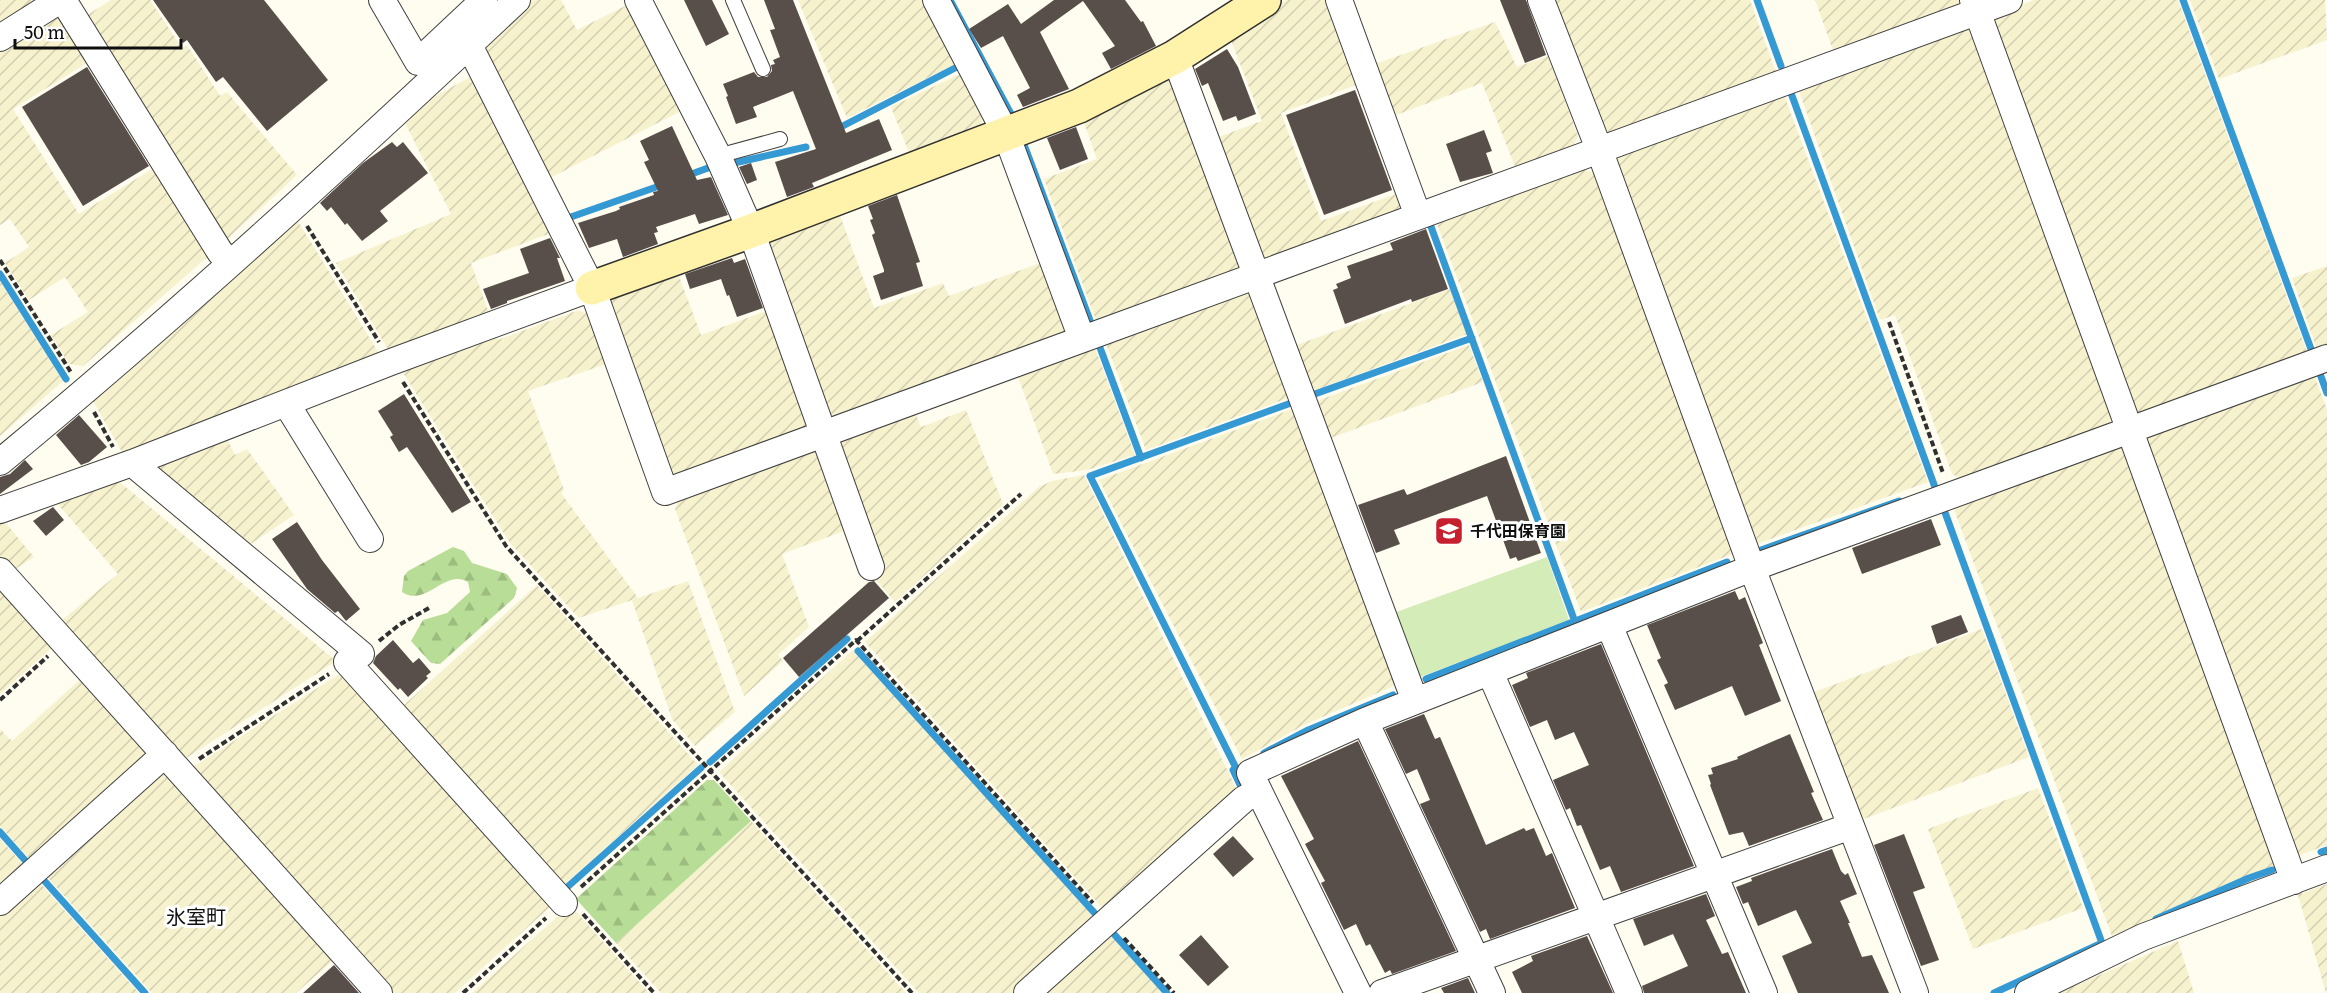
<svg xmlns="http://www.w3.org/2000/svg" width="2327" height="993" font-family="Literata,'Noto Sans JP',serif">
<style>
.farmland{fill:url(#farmland-furrows)}
.green{fill:#d4ecb7}
.forest{fill:url(#forest-firs)}
.lines{fill:none;stroke-linecap:round;stroke-linejoin:round}
.stream{stroke:#359ad4;stroke-width:7}
.building{fill:#584f4a}
.lane-casing{stroke:#414141;stroke-width:16}
.street-casing{stroke:#414141;stroke-width:28}
.secondary-casing{stroke:#303030;stroke-width:36}
.path{stroke:#303030;stroke-width:4;stroke-dasharray:6 3;stroke-linecap:butt}
.lane{stroke:#fff;stroke-width:14}
.street{stroke:#fff;stroke-width:26}
.secondary{stroke:#fff3ab;stroke-width:33}
.labels{text-anchor:middle;stroke-width:6;stroke-linejoin:round;paint-order:stroke}
.poi-label{font-size:16px;font-weight:bold;fill:#0e0e0e;stroke:#fff;text-anchor:start}
.quarter-label{font-size:20px;fill:#0e0e0e;stroke:#fff}
</style>
<defs>
<pattern id="farmland-furrows" width="10" height="10" patternUnits="userSpaceOnUse" patternTransform="scale(1.5)"><rect width="10" height="10" fill="#f7f2ce"/><path d="M-1 1l2-2M0 10L10 0M9 11l2-2" fill="none" stroke="#d3ceb0"/></pattern>
<pattern id="forest-firs" width="22" height="20" patternUnits="userSpaceOnUse" patternTransform="scale(1.5)"><rect width="22" height="20" fill="#b8dd96"/><path d="M5 1l3.5 6h-7zM16 11l3.5 6h-7z" fill="#9dbc80"/></pattern>
</defs>
<rect width="100%" height="100%" fill="#fffcf0"/>
<path class="farmland" d="M 0,0 L 51,0 L 0,32 Z
M 111,0 L 150,0 L 182,48 L 187,45 L 220,96 L 227,92 L 297,175 L 222,244 L 81,19 Z
M 523,0 L 561,0 L 577,30 L 631,3 L 685,109 L 548,179 L 481,49 Z
M 798,0 L 925,0 L 957,63 L 847,118 Z
M 1286,0 L 1325,0 L 1356,85 L 1281,113 L 1321,221 L 1396,194 L 1401,207 L 1396,214 L 1268,261 L 1260,257 L 1216,138 L 1262,121 L 1229,35 Z
M 1555,0 L 1750,0 L 1777,75 L 1615,135 L 1599,128 Z
M 1815,0 L 1963,0 L 1956,12 L 1834,53 Z
M 2034,0 L 2178,0 L 2307,352 L 2305,358 L 2136,415 L 1988,26 L 1992,15 Z
M 2190,0 L 2325,0 L 2327,40 L 2219,79 Z
M 56,8 L 93,59 L 13,109 L 79,214 L 159,165 L 213,252 L 83,366 L 69,364 L 51,335 L 88,312 L 65,277 L 29,300 L 5,263 L 29,247 L 10,219 L 0,225 L 0,42 Z
M 1495,22 L 1517,67 L 1548,56 L 1578,136 L 1572,149 L 1516,169 L 1482,83 L 1396,115 L 1375,64 Z
M 1963,27 L 1971,31 L 2113,417 L 2107,427 L 1962,479 L 1952,474 L 1895,315 L 1880,320 L 1798,88 Z
M 962,73 L 984,117 L 979,129 L 910,155 L 891,107 Z
M 472,76 L 551,233 L 471,263 L 489,313 L 389,351 L 336,263 L 451,214 L 401,115 Z
M 1164,78 L 1176,83 L 1241,262 L 1236,272 L 1097,323 L 1044,179 L 1097,159 L 1082,117 L 1128,100 Z
M 1783,92 L 1928,482 L 1754,545 L 1615,164 L 1622,150 Z
M 1579,168 L 1594,173 L 1735,553 L 1581,612 L 1436,221 Z
M 838,210 L 874,308 L 943,283 L 949,296 L 1043,262 L 1067,327 L 1063,335 L 839,418 L 827,412 L 768,247 L 772,234 Z
M 293,213 L 380,355 L 126,453 L 122,452 L 89,394 Z
M 2327,266 L 2327,346 L 2317,349 L 2292,278 Z
M 677,271 L 701,335 L 769,310 L 810,419 L 806,430 L 679,477 L 670,472 L 610,307 L 614,295 Z
M 0,281 L 63,381 L 0,436 Z
M 1450,289 L 1467,334 L 1310,392 L 1294,346 Z
M 1242,291 L 1253,296 L 1291,397 L 1146,450 L 1105,341 Z
M 579,310 L 592,316 L 609,363 L 528,391 L 564,490 L 561,493 L 638,598 L 688,581 L 735,712 L 695,746 L 672,719 L 632,600 L 579,618 L 510,543 L 400,368 L 495,334 L 498,340 Z
M 1094,345 L 1135,455 L 1087,470 L 1053,474 L 1017,374 Z
M 1469,345 L 1483,382 L 1328,439 L 1314,402 Z
M 2313,372 L 2327,409 L 2327,845 L 2294,857 L 2143,445 L 2147,430 Z
M 1295,408 L 1396,685 L 1304,725 L 1242,759 L 1099,480 Z
M 914,410 L 921,427 L 966,410 L 1003,504 L 895,602 L 870,573 L 835,448 L 841,436 Z
M 226,437 L 235,455 L 247,449 L 294,515 L 243,549 L 149,467 Z
M 2116,442 L 2126,452 L 2280,865 L 2249,875 L 2112,936 L 1952,504 Z
M 816,448 L 852,528 L 782,554 L 809,627 L 778,655 L 783,661 L 744,696 L 675,509 L 680,497 Z
M 1084,475 L 1238,792 L 1105,911 L 865,642 L 1039,487 L 1052,481 Z
M 116,479 L 336,661 L 188,757 L 176,759 L 56,625 L 118,574 L 56,502 Z
M 4,521 L 34,557 L 9,573 L 0,563 L 0,523 Z
M 537,585 L 698,765 L 564,885 L 403,706 Z
M 0,588 L 53,647 L 0,694 Z
M 1982,629 L 2029,757 L 1861,820 L 1809,694 Z
M 853,650 L 1096,918 L 1013,993 L 919,993 L 719,772 Z
M 346,670 L 552,905 L 455,993 L 386,993 L 193,767 Z
M 85,675 L 153,751 L 35,865 L 0,826 L 0,729 L 12,741 Z
M 160,765 L 338,956 L 296,993 L 152,993 L 42,871 Z
M 2038,788 L 2083,908 L 1973,949 L 1928,829 Z
M 751,821 L 906,993 L 661,993 L 616,943 Z
M 0,839 L 28,870 L 0,896 Z
M 39,882 L 139,993 L 0,993 L 0,916 Z
M 2327,884 L 2327,993 L 2326,993 L 2298,895 Z
M 572,907 L 649,993 L 472,993 L 567,908 Z
M 1109,933 L 1163,993 L 1037,993 Z
M 2178,941 L 2194,993 L 2058,993 Z"/>
<path class="green" d="M 1547,557 L 1569,620 L 1415,679 L 1391,614 Z"/>
<path class="forest" d="M 453,547 L 464,551 L 472,563 L 507,574 L 517,588 L 514,598 L 440,664 L 431,663 L 411,641 L 423,620 L 447,613 L 470,592 L 468,582 C 445,568 426,608 402,592 L 404,576 L 408,571 Z
M 707,780 L 714,780 L 751,821 L 616,943 L 576,899 Z"/>
<g class="lines">
<path class="stream" d="M 950,0 L 1011,114
M 1757,0 L 1781,66
M 2183,0 L 2311,349
M 1791,93 L 1936,490
M 835,130 L 957,67
M 1023,142 L 1091,323
M 734,163 L 806,147
M 686,176 L 708,168
M 568,218 L 665,184
M 1430,224 L 1575,622
M 0,274 L 66,379
M 1099,345 L 1141,458
M 2319,371 L 2327,393
M 1312,395 L 1472,338
M 1943,507 L 2102,943 L 1994,993
M 1761,550 L 1899,501
M 858,651 L 1100,919
M 1426,679 L 1727,562
M 1264,753 L 1306,731 L 1393,695
M 710,762 L 847,639
M 1241,793 L 1243,791 L 1233,770 L 1236,768 L 1090,476 L 1291,403
M 0,832 L 31,867
M 2321,852 L 2327,850
M 38,878 L 40,876 L 145,993
M 561,887 L 564,890 L 701,768
M 2156,919 L 2249,878 L 2272,870
M 1113,933 L 1167,993"/>
</g>
<path class="building" d="M 153,0 L 264,0 L 328,80 L 267,131 L 223,77 L 216,82 L 187,40 L 183,43 Z
M 684,0 L 712,0 L 729,34 L 706,46 Z
M 764,0 L 793,0 L 846,133 L 879,119 L 892,150 L 812,183 L 814,187 L 787,197 L 775,162 L 816,149 L 793,91 L 753,107 L 757,117 L 736,124 L 726,97 L 728,96 L 723,84 L 754,72 L 758,77 L 767,77 L 772,71 L 771,65 L 775,64 L 773,60 L 780,57 L 770,30 L 775,29 Z
M 1054,0 L 1125,0 L 1141,22 L 1143,21 L 1156,46 L 1111,69 L 1102,53 L 1115,46 L 1083,1 L 1040,32 L 1069,89 L 1023,107 L 1017,95 L 1030,88 L 1003,36 L 981,48 L 969,29 L 1008,4 L 1021,24 Z
M 1500,0 L 1526,0 L 1546,55 L 1525,63 Z
M 1227,49 L 1238,67 L 1256,114 L 1238,121 L 1236,116 L 1223,121 L 1208,83 L 1202,86 L 1195,69 Z
M 87,67 L 149,166 L 83,206 L 22,107 Z
M 1355,90 L 1392,190 L 1324,215 L 1286,115 Z
M 672,126 L 697,180 L 711,177 L 728,215 L 699,224 L 695,214 L 656,227 L 658,232 L 654,233 L 658,244 L 623,257 L 617,239 L 589,248 L 578,223 L 616,211 L 620,209 L 619,207 L 654,195 L 653,192 L 658,191 L 644,162 L 649,160 L 640,141 Z
M 1076,127 L 1088,159 L 1060,170 L 1047,138 Z
M 1484,130 L 1492,151 L 1486,153 L 1493,173 L 1460,182 L 1446,144 Z
M 392,142 L 397,147 L 403,142 L 428,173 L 380,211 L 388,221 L 362,241 L 347,223 L 345,225 L 331,207 L 327,211 L 320,203 L 363,163 Z
M 751,163 L 757,180 L 747,184 L 739,167 Z
M 897,195 L 920,262 L 916,263 L 923,286 L 881,300 L 873,276 L 884,272 L 884,270 L 872,235 L 875,233 L 870,220 L 873,219 L 868,206 Z
M 1426,229 L 1448,289 L 1412,302 L 1411,299 L 1345,324 L 1333,290 L 1338,288 L 1336,284 L 1351,278 L 1347,266 L 1393,250 L 1390,243 Z
M 550,238 L 560,258 L 557,258 L 565,281 L 507,301 L 507,303 L 491,309 L 483,289 L 529,273 L 520,249 Z
M 732,258 L 734,263 L 745,259 L 763,308 L 737,317 L 729,295 L 727,296 L 721,279 L 690,289 L 685,274 Z
M 404,394 L 471,502 L 452,513 L 407,447 L 399,452 L 390,437 L 393,435 L 378,411 Z
M 79,415 L 107,447 L 89,462 L 81,465 L 56,435 Z
M 1506,456 L 1541,553 L 1518,561 L 1516,557 L 1510,559 L 1487,496 L 1394,530 L 1400,544 L 1376,553 L 1358,505 L 1404,489 L 1407,495 Z
M 25,460 L 33,469 L 0,494 L 0,477 L 10,474 Z
M 53,507 L 64,520 L 46,536 L 33,521 Z
M 1931,519 L 1941,545 L 1862,574 L 1852,548 Z
M 297,522 L 322,560 L 360,609 L 346,621 L 338,611 L 335,613 L 307,589 L 272,539 Z
M 874,581 L 889,598 L 799,677 L 783,658 L 869,582 Z
M 1735,591 L 1739,600 L 1745,597 L 1763,643 L 1759,645 L 1781,701 L 1745,716 L 1732,686 L 1675,710 L 1664,685 L 1668,683 L 1657,660 L 1661,658 L 1647,625 Z
M 1961,615 L 1968,632 L 1937,644 L 1931,626 Z
M 393,640 L 413,663 L 419,658 L 431,672 L 426,676 L 428,678 L 408,697 L 400,688 L 398,690 L 373,663 L 376,656 Z
M 1601,644 L 1694,866 L 1621,892 L 1610,866 L 1600,870 L 1581,825 L 1577,826 L 1570,808 L 1566,810 L 1553,780 L 1589,765 L 1574,732 L 1555,740 L 1547,720 L 1530,727 L 1512,685 L 1528,678 L 1526,673 Z
M 1424,714 L 1435,739 L 1440,737 L 1486,845 L 1524,828 L 1526,831 L 1534,828 L 1546,856 L 1552,853 L 1575,908 L 1490,939 L 1486,929 L 1480,932 L 1420,804 L 1430,800 L 1417,769 L 1406,774 L 1385,729 Z
M 1790,734 L 1814,792 L 1811,793 L 1823,820 L 1749,846 L 1743,832 L 1729,835 L 1710,785 L 1711,784 L 1708,775 L 1713,774 L 1711,768 L 1738,759 L 1737,757 Z
M 1358,741 L 1456,951 L 1392,974 L 1390,970 L 1385,973 L 1370,944 L 1366,946 L 1356,924 L 1344,930 L 1321,883 L 1325,881 L 1305,844 L 1314,839 L 1281,776 Z
M 1904,834 L 1925,888 L 1913,892 L 1939,960 L 1921,966 L 1874,845 Z
M 1233,836 L 1254,859 L 1233,877 L 1213,854 Z
M 1832,849 L 1841,871 L 1845,875 L 1848,873 L 1857,894 L 1840,901 L 1850,923 L 1848,923 L 1862,957 L 1872,955 L 1889,993 L 1798,993 L 1782,956 L 1812,943 L 1796,910 L 1758,926 L 1748,902 L 1743,904 L 1736,887 L 1752,881 L 1751,878 Z
M 1706,894 L 1715,916 L 1706,920 L 1722,954 L 1728,952 L 1746,993 L 1644,993 L 1642,986 L 1688,966 L 1673,934 L 1644,946 L 1633,919 Z
M 1201,935 L 1229,967 L 1208,986 L 1179,955 Z
M 1587,936 L 1613,993 L 1522,993 L 1512,972 L 1533,961 L 1531,956 Z
M 334,965 L 359,993 L 303,993 Z
M 1468,978 L 1475,993 L 1444,993 L 1441,988 Z"/>
<g class="lines">
<g class="lane-casing">
<path id="lane" d="M 733,0 L 763,69
M 718,156 L 780,139"/>
</g>
<g class="street-casing">
<path id="street" d="M 63,0 L 220,252 L 230,263
M 382,0 L 418,62 L 484,0
M 638,0 L 718,156 L 751,231 L 871,567
M 936,0 L 1006,134 L 1082,339
M 1339,0 L 1418,216
M 1541,0 L 1599,149 L 1752,568 L 1915,993
M 1973,0 L 2294,881
M 455,28 L 469,45 L 592,288 L 665,492 L 2009,0
M 0,38 L 60,0
M 1175,57 L 1415,701
M 286,403 L 370,539
M 0,462 C 178,315 349,158 517,0
M 132,463 L 361,654 L 347,662 L 564,903
M 0,510 L 132,463 L 391,362 L 592,288
M 0,571 L 379,993
M 1609,625 L 1764,993
M 1490,672 L 1629,993
M 1365,721 L 1492,993
M 0,902 L 165,754
M 1027,993 L 1244,799 L 1259,791
M 1358,993 L 1250,773 L 1365,721 L 1752,568 L 2327,358
M 1382,993 L 1851,826
M 2028,993 L 2143,937 L 2327,868"/>
</g>
<g class="secondary-casing">
<path id="secondary" d="M 592,288 L 751,231 L 1079,106 L 1175,57 L 1264,0"/>
</g>
<path class="path" d="M 307,226 L 379,342
M 0,260 L 72,374
M 1889,322 L 1943,473
M 403,382 L 506,546 L 912,993
M 94,412 L 113,447
M 379,641 L 399,625 L 429,608
M 857,641 L 1021,494
M 0,700 L 48,656
M 199,759 L 329,674
M 581,887 L 856,640 L 1093,903
M 583,914 L 654,993
M 1124,938 L 1174,993
M 463,993 L 546,918"/>
<use href="#lane" class="lane"/>
<use href="#street" class="street"/>
<use href="#secondary" class="secondary"/>
</g>
<defs>
<g id="school-square" transform="scale(1.5)"><rect x="-9" y="-9" width="18" height="18" rx="4" fill="#c61f2d" stroke="#fff"/><path d="M0-5L7-2L0 1L-7-2ZM-4 1L0 2.5L4 1V4Q0 6-4 4Z" fill="#fff"/></g>
</defs>
<g fill-rule="evenodd">
<use href="#school-square" x="1449" y="531"/>
</g>
<g class="labels">
<g class="poi-label">
<text x="1470" y="537">千代田保育園</text>
</g>
<g class="quarter-label">
<text x="196" y="924">氷室町</text>
</g>
</g>
<path d="M15 39v9h166v-9" fill="none" stroke="#0e0e0e" stroke-width="3"/>
<text x="24" y="39" font-size="18" fill="#0e0e0e" stroke="#ffffff" stroke-width="4.5" paint-order="stroke">50 m</text>
</svg>
